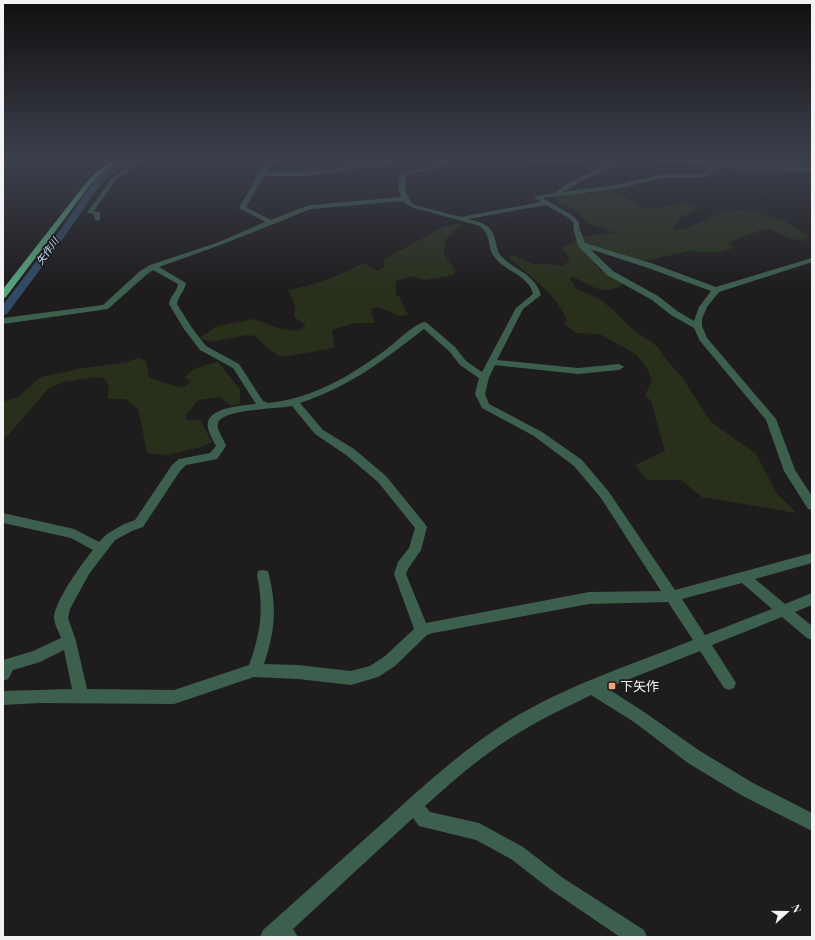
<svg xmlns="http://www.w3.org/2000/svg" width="815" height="940" font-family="'Playfair Display','Noto Sans JP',serif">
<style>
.green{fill:#28301c}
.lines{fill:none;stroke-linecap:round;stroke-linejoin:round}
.river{fill:#324b64;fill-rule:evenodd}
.minor{fill:#3d604e;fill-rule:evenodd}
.major{fill:#57a47f;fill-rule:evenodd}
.poi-dot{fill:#f1a17d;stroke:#1f1c1e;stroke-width:1.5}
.labels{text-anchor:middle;stroke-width:3.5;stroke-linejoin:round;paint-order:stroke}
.far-water-label{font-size:10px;font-style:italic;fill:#c4e0fd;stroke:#1f1c1e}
.near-poi-label{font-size:13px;fill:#f4f2f4;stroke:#1f1c1e;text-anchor:start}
</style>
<rect width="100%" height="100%" fill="#1f1c1e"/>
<path class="green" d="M 600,190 L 616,192 L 647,210 L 686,203 L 700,207 L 680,218 L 673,229 L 685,229 L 724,212 L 746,210 L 783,220 L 808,236 L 806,241 L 792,239 L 766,228 L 729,242 L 734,248 L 714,253 L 689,251 L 645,261 L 610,251 L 595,251 L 586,254 L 600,270 L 623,284 C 606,297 590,286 574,277 L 569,278 L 577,289 L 599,299 L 612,309 L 631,328 L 658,347 L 664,357 L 682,377 L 711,422 L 756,454 L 777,494 L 797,513 L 702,497 L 681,480 L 647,480 L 635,465 L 665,451 L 651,401 L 645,395 L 652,381 L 648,370 L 637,355 L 600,334 L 576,333 L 564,324 L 567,319 C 554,292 530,277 508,257 L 514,255 L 533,264 L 546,264 L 562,266 L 568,262 L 569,258 L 561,246 L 566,246 L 584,236 L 616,233 L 589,224 L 575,210 L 558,203 L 554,198 L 556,196 L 574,193 L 592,194 Z
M 464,223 L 445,240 L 444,255 L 455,269 L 454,275 L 424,280 L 412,276 L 396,281 L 396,295 L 399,296 L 408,315 L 399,316 L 379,307 L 371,309 L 375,323 L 355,323 L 332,330 L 334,348 L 282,357 L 268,349 L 255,336 L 247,335 L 210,342 L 200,338 L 217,326 L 254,319 L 280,329 L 299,331 L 306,325 L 294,317 L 295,305 L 288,290 C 319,284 336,277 363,263 L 378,271 L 385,266 L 383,260 L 444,226 Z
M 139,358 L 146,361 L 149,378 L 175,386 L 184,387 L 191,382 L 185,377 C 192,367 206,365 218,362 L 240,389 L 240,404 L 231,406 L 219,397 L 198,400 L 185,417 L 188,420 L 200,420 L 212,442 L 201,447 L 167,455 L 147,453 L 138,409 L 125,399 L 108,399 L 109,386 L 104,378 L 94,377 L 64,382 L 49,388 L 3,441 L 3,402 L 18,397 L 41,377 L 78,369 L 127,362 Z"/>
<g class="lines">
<path class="river" d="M 124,159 L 132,159 L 108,177 L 100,185 L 67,233 L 7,314 L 3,315 L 3,305 L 61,229 L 94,181 L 102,173 Z"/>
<path class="minor" d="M 139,159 L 145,159 L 116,180 L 94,211 L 100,213 L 100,220 L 95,221 L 94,214 L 88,213 L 88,211 L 112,178 Z
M 273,159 L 279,159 L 266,172 L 308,172 L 389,160 L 392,162 L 389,164 L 308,176 L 264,176 L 246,207 L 271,220 L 298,209 L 311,205 L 401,197 L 398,188 L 401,173 L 433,166 L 443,159 L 450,159 L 437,168 L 406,175 L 405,192 L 411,202 L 415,205 L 461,217 L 541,202 L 535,198 L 535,196 L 556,193 L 557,191 L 570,182 L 611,163 L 611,159 L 617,159 L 616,165 L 581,181 L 563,192 L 616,185 L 664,174 L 704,174 L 712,166 L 658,161 L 655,159 L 673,159 L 748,166 L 812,167 L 812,171 L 748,170 L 718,167 L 706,177 L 664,178 L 616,189 L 543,198 L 573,216 L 579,222 L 579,227 L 585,243 L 654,264 L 716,287 L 812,258 L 812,262 L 719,292 L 707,307 L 702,319 L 702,326 L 707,338 L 776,419 L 795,470 L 812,496 L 812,510 L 808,509 L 784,471 L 766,420 L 700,341 L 694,328 L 671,315 L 652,300 L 607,275 L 578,246 L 573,227 L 574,223 L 569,218 L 546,205 L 468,219 C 475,221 483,222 488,227 C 498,235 494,249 502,257 C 516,271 535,274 541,295 L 523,309 L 497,360 L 578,368 L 619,364 L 624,367 L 619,370 L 578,374 L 495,365 L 489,377 L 485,394 L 489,404 L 542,432 L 582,460 L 609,492 L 675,590 L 812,553 L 812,563 L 755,579 L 785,604 L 812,593 L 812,605 L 795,612 L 812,626 L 812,640 L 807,638 L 782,617 L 712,645 L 736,683 L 734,688 L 729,690 L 724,688 L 700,651 L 607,688 L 644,712 L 700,751 L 753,783 L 812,813 L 812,831 L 741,795 L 688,763 L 634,722 L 591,695 C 567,707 543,718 520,732 C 486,752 455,779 425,806 L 430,812 L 479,823 L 523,847 L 563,878 L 644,930 L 647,937 L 620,937 L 551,890 L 511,859 L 476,840 L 419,826 L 413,818 L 293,929 L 298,937 L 260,937 L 263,930 C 304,894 344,857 385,821 C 424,785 463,750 507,722 C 564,686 631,665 693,640 L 668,602 L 589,604 L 433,633 L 427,635 L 395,666 L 378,677 L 351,685 L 298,679 L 254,677 L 174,704 L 40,703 L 3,705 L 3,691 L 72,689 L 64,650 L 40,662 L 13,670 L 8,679 L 3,681 L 3,660 L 33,651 L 61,638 C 59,632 54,624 54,617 C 55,601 82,563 93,550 L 71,538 L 3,523 L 3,513 L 74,529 L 99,542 L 107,534 L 124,524 L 135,520 L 172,465 L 179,459 L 210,453 L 216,446 C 213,440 209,434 208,428 C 204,407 242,406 256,404 L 233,368 L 200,350 L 184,329 L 169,304 C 170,296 177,292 178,284 L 153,270 L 146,275 L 108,309 L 3,324 L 3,318 L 103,305 L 140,271 L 150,265 L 219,242 L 265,222 L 239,208 L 259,173 ZM 403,201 L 411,207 L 480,226 C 493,237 486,248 496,259 C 507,272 528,275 533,294 L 516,308 L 482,372 L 466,361 L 455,347 L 427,323 L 424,322 C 413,325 396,342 387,349 C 352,375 312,399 268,403 L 263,401 L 239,364 L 206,346 L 192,328 L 177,304 C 178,296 185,291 186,283 L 159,267 L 223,244 L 311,209 ZM 590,249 L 648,268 L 711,291 L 699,307 L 694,321 L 677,311 L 658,296 L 613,271 ZM 424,329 L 449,351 L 460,365 L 479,378 L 475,394 L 482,408 L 534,436 L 574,466 L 601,498 L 661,591 L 589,592 L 426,623 L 406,574 L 408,569 L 421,550 L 427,527 L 425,524 L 386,476 L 354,449 L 323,430 L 300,403 C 351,386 382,361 424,329 ZM 292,406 L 315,434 L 346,455 L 378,482 L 415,528 L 409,548 L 398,562 L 394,574 L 414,629 L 385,656 L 370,666 L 351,671 L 298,665 L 264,664 C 275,631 277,608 269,575 L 268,571 L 263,570 L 258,571 L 257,575 C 264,609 261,632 249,665 L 174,690 L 87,689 L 76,641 L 68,618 L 70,609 L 89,574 L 115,540 L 132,531 L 143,527 L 180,471 L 186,465 L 217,459 L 226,446 C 224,439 216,430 218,423 C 222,409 278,409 292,406 ZM 742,583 L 772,609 L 705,635 L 682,599 Z
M 521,159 L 592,159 L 589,161 L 563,163 L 524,161 Z"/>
<path class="major" d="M 114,159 L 121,159 L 99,175 L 90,185 L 6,297 L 3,298 L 3,289 L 86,183 L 95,173 Z"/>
</g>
<linearGradient id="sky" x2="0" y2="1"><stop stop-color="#110f10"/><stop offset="0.55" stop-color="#3c404c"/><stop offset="1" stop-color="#3c404c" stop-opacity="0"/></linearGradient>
<rect width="815" height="290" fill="url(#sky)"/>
<rect class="poi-dot" x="608" y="682" width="8" height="8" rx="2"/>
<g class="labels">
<g class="far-water-label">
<text transform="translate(47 251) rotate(-54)" y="4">矢作川</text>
</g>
<g class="near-poi-label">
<text x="620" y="691">下矢作</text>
</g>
</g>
<rect width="815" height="940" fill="none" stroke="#f4f2f4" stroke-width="8"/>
<g transform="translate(787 912) rotate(69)" stroke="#1f1c1e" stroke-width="3" paint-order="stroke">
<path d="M0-3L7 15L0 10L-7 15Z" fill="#f4f2f4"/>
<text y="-6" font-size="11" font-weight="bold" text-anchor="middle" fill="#f4f2f4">N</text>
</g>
</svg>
